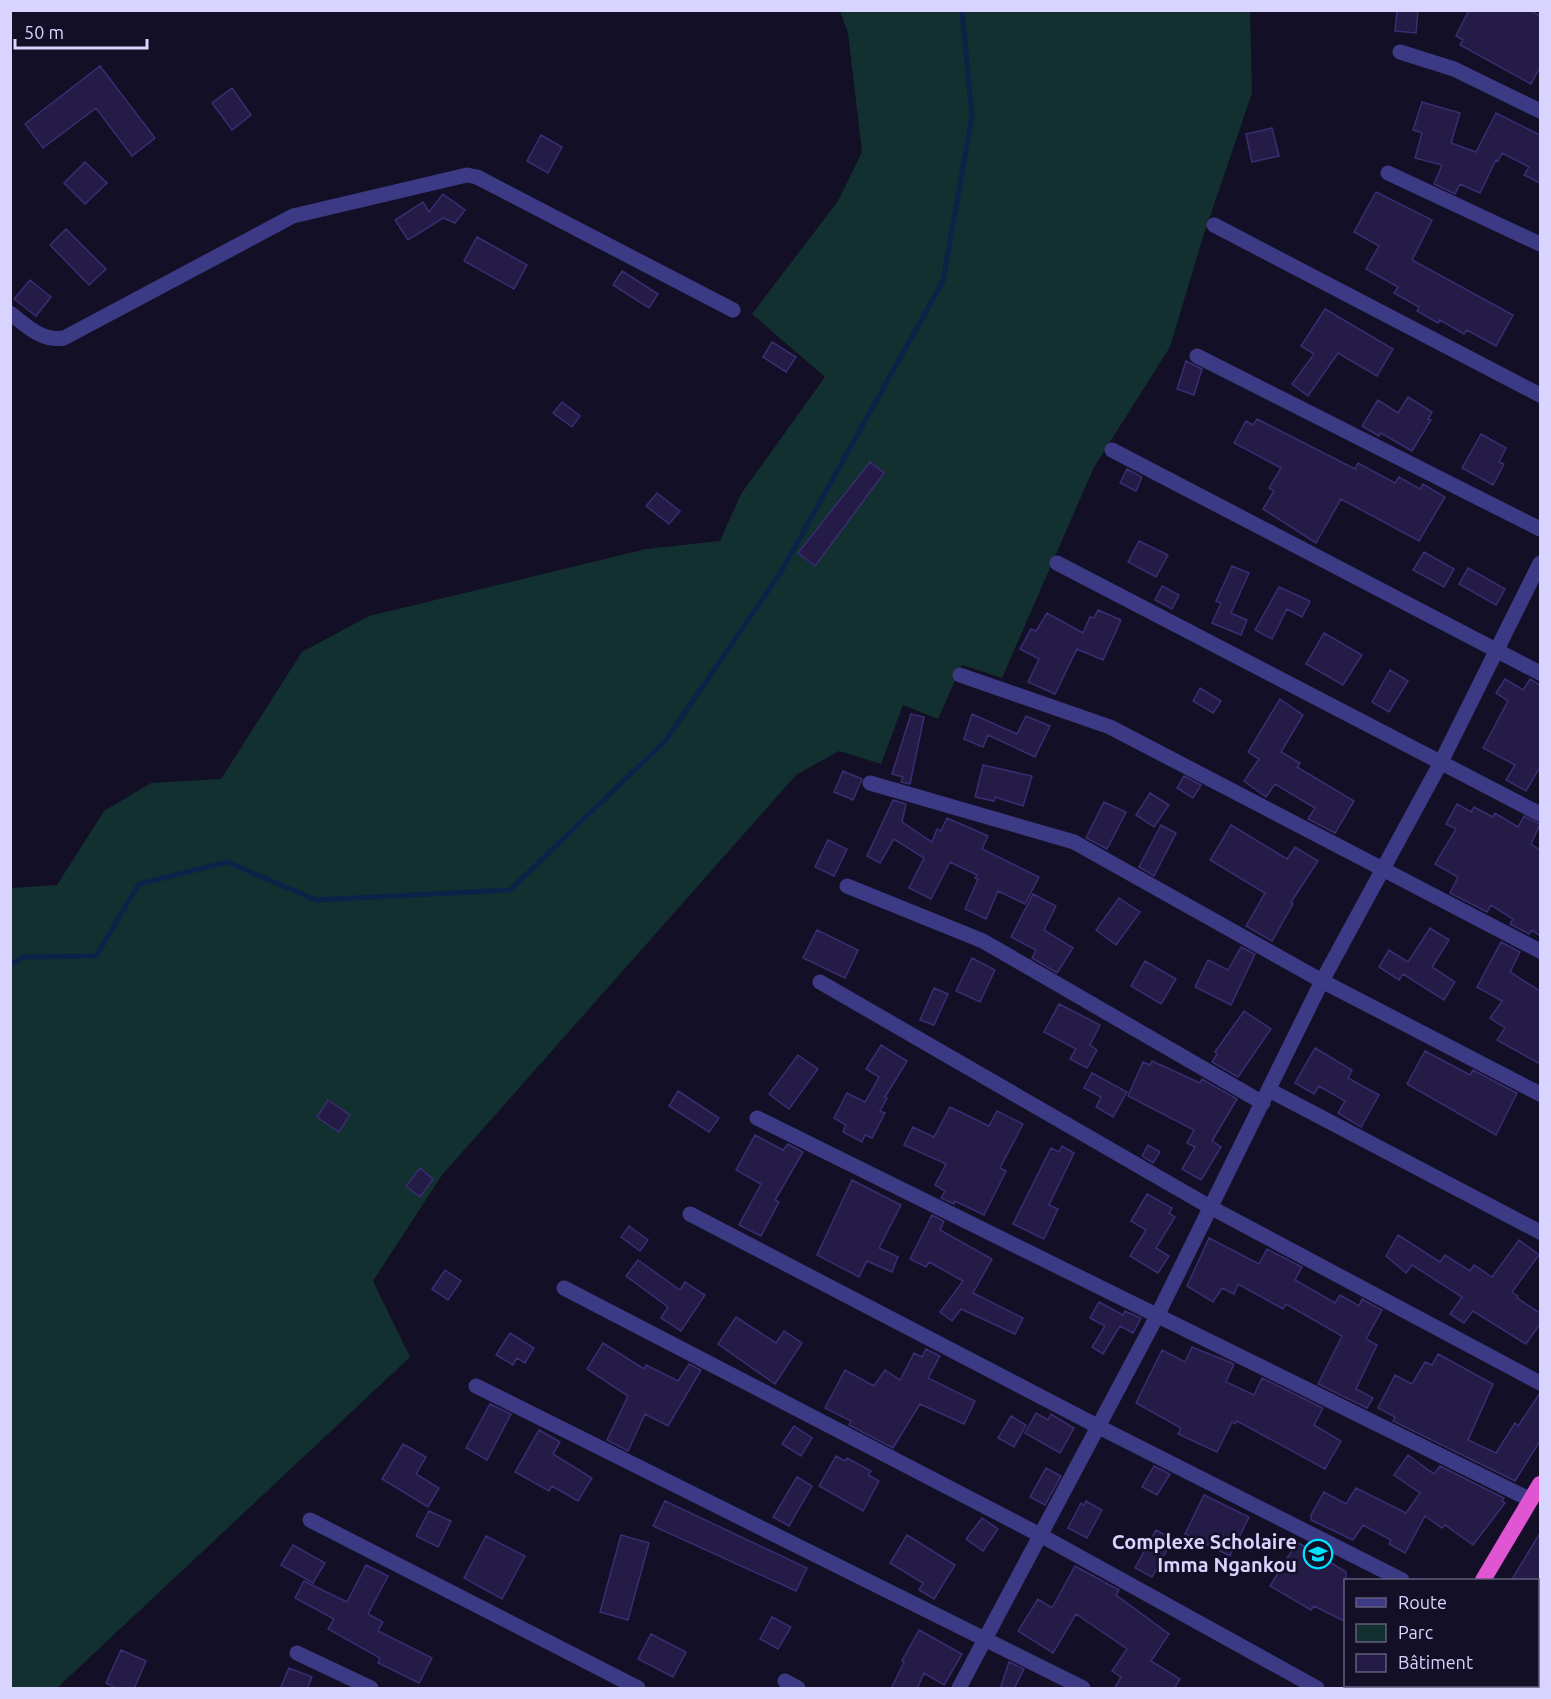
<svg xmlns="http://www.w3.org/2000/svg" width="1551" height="1699" font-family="Ubuntu,sans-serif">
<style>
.green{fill:#12302f}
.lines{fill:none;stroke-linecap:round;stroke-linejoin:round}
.stream{stroke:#0c2248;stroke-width:5}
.building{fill:#241b47;stroke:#3b2d73;stroke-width:1.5}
.minor{stroke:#3d3a85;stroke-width:15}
.trunk{stroke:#e055d1;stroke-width:16}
.labels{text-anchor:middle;stroke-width:5;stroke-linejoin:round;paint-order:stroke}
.poi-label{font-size:20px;font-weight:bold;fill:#d9d4ff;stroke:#130f26;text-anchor:end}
</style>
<rect width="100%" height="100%" fill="#130f26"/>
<path class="green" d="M 840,11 L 1250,11 L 1252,93 L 1202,240 L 1170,347 L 1094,467 L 1002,678 L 962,665 L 938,719 L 903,705 L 881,764 L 839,751 L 796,775 L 442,1175 L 373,1281 L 410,1357 L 57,1688 L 11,1688 L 11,888 L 57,885 L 104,811 L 151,783 L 221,779 L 302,652 L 369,616 L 646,549 L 720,541 L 741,494 L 825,377 L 752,314 L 838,201 L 862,152 L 848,33 Z"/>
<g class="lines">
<path class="stream" d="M 10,965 L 24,957 L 96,956 L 139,884 L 227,862 L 316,900 L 510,890 L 666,740 L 781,572 L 943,281 L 972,116 L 962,10"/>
</g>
<path class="building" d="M 1397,10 L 1418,10 L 1416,33 L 1395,31 Z
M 1469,10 L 1529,10 L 1540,16 L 1540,67 L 1531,84 L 1460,45 L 1463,40 L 1456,36 Z
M 100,66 L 155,138 L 132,156 L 96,108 L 43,148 L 25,124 Z
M 232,88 L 251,115 L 232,130 L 212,103 Z
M 1422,102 L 1460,113 L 1451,143 L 1476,152 L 1496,113 L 1540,135 L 1540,183 L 1524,175 L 1529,167 L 1502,153 L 1498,161 L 1496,160 L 1480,193 L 1460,184 L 1455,194 L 1434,184 L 1442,165 L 1415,158 L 1422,133 L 1413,130 Z
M 1272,128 L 1279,156 L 1252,162 L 1246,134 Z
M 541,135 L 562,147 L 548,173 L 527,161 Z
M 85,162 L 107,183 L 85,204 L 64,183 Z
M 1376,192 L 1432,220 L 1412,260 L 1513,315 L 1496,346 L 1467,330 L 1464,334 L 1440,320 L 1438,323 L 1417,311 L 1419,307 L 1394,293 L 1398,287 L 1366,269 L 1379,246 L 1354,232 Z
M 443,194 L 465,210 L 455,223 L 443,218 L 408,240 L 395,220 L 423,202 L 429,212 Z
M 66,229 L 106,269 L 89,285 L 50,245 Z
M 477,237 L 527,265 L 514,289 L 464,261 Z
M 622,271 L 658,294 L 649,308 L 613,285 Z
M 30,280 L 51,297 L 36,316 L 14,299 Z
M 1325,309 L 1393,349 L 1377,376 L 1338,353 L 1308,396 L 1292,384 L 1314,354 L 1301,346 Z
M 772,342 L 796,357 L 786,372 L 763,357 Z
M 1186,361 L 1202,369 L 1194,395 L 1177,389 Z
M 1408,397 L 1432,412 L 1428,419 L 1431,420 L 1412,451 L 1381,433 L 1379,436 L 1362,426 L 1378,400 L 1398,413 Z
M 562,402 L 580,416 L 572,427 L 553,413 Z
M 1257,419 L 1355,469 L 1358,463 L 1395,483 L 1399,477 L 1420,489 L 1423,484 L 1445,497 L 1419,541 L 1341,499 L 1316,543 L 1263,509 L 1274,491 L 1269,488 L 1281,468 L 1234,443 L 1246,421 L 1253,425 Z
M 1481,434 L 1506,448 L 1499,462 L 1504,464 L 1493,485 L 1462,468 Z
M 870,462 L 884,473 L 815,566 L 798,553 Z
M 1127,469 L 1142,477 L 1136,491 L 1120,483 Z
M 657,493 L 680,511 L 669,524 L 646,506 Z
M 1139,541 L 1168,555 L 1156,577 L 1128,562 Z
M 1424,552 L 1454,569 L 1444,587 L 1413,570 Z
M 1232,566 L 1249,573 L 1231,613 L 1247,620 L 1241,635 L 1212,623 L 1221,603 L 1216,601 Z
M 1468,568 L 1505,589 L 1496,605 L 1459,584 Z
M 1162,586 L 1179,595 L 1172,609 L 1155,600 Z
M 1279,587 L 1310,601 L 1302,617 L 1287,609 L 1272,639 L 1255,630 Z
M 1098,610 L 1121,620 L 1103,660 L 1077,649 L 1055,694 L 1028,682 L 1039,659 L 1020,649 L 1031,629 L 1036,631 L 1047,613 L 1083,633 L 1090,617 L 1094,618 Z
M 1324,633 L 1362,655 L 1343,685 L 1306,664 Z
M 1390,670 L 1408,681 L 1389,712 L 1372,702 Z
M 1505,679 L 1523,690 L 1530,679 L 1540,685 L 1540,767 L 1526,791 L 1506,780 L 1515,765 L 1483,748 L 1508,701 L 1496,693 Z
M 1200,688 L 1221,701 L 1213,713 L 1193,701 Z
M 1280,699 L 1303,715 L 1281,752 L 1300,763 L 1297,767 L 1354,801 L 1335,833 L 1308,819 L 1315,808 L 1275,784 L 1266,797 L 1244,781 L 1259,759 L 1248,752 Z
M 911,714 L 924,717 L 910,784 L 901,782 L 903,777 L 892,774 Z
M 972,714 L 1017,734 L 1026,716 L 1050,726 L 1035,757 L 988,735 L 983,747 L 964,739 Z
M 983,765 L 1032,776 L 1023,806 L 995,797 L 994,801 L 975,797 Z
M 843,771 L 862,779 L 853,800 L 834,792 Z
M 1184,776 L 1201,785 L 1193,798 L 1177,788 Z
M 1150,793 L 1169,805 L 1154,827 L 1136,815 Z
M 893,800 L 906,804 L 902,822 L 932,842 L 937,829 L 941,831 L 947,818 L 988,836 L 982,849 L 1039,877 L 1025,904 L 998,891 L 986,919 L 965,909 L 978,879 L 975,878 L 977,875 L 950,862 L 931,899 L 909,888 L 924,858 L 894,839 L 880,863 L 867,856 Z
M 1104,802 L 1126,812 L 1107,849 L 1086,838 Z
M 1457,804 L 1471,812 L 1474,807 L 1493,817 L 1495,813 L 1518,827 L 1524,816 L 1540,824 L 1531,844 L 1540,850 L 1540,936 L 1532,930 L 1529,934 L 1510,924 L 1513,919 L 1491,905 L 1487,912 L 1450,893 L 1458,877 L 1435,864 L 1456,829 L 1446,824 Z
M 1161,825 L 1176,833 L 1154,876 L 1139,867 Z
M 1231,825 L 1287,859 L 1295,847 L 1318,861 L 1291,902 L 1293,904 L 1272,941 L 1246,926 L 1265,893 L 1210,860 Z
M 828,840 L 847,849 L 834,876 L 815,867 Z
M 1033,894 L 1056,906 L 1044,930 L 1073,948 L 1057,973 L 1032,958 L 1036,950 L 1011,937 Z
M 1119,898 L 1140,912 L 1116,945 L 1096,930 Z
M 1430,928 L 1449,940 L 1432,967 L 1455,982 L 1444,1000 L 1403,974 L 1399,980 L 1379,967 L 1389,950 L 1408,962 Z
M 817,930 L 858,950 L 845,978 L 803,958 Z
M 1501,942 L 1520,952 L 1510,972 L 1540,991 L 1540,1064 L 1497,1040 L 1505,1028 L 1490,1018 L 1502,1001 L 1477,987 Z
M 1241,947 L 1255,954 L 1231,1005 L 1195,987 L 1208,960 L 1228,970 Z
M 972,958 L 995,970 L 980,1002 L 956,991 Z
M 1145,961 L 1176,979 L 1161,1004 L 1131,986 Z
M 934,988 L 948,994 L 934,1025 L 920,1020 Z
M 1059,1004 L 1100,1025 L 1090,1045 L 1097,1050 L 1087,1068 L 1070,1059 L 1076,1049 L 1044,1032 Z
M 1244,1011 L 1271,1029 L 1238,1077 L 1212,1062 L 1217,1054 L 1215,1052 Z
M 881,1045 L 907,1061 L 885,1097 L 887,1098 L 880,1111 L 885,1113 L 872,1138 L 865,1135 L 862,1142 L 843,1132 L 846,1125 L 834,1118 L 847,1093 L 865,1102 L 879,1077 L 866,1069 Z
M 1315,1048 L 1352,1070 L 1348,1078 L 1379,1095 L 1361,1127 L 1338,1113 L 1345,1101 L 1319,1086 L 1314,1094 L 1295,1083 Z
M 1425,1051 L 1470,1075 L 1473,1070 L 1517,1093 L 1496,1135 L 1407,1084 Z
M 798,1055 L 818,1069 L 789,1109 L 769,1094 Z
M 1152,1061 L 1200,1083 L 1202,1079 L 1237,1099 L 1212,1141 L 1221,1147 L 1201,1180 L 1182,1169 L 1195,1147 L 1187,1143 L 1194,1130 L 1128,1096 L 1143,1062 L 1150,1065 Z
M 1092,1073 L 1127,1092 L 1113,1117 L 1096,1107 L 1101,1097 L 1084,1088 Z
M 678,1091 L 719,1118 L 709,1132 L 669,1106 Z
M 328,1100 L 350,1115 L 339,1132 L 317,1117 Z
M 950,1107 L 989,1126 L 997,1111 L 1023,1124 L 1000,1168 L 1006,1171 L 984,1215 L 955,1201 L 954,1204 L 941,1198 L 945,1191 L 935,1185 L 946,1164 L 904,1145 L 913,1127 L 934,1137 Z
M 755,1135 L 783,1150 L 788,1144 L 803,1152 L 775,1200 L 779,1202 L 761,1236 L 739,1225 L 761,1184 L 736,1170 Z
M 1148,1145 L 1160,1152 L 1153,1163 L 1142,1156 Z
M 1062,1146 L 1074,1153 L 1049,1205 L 1058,1209 L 1044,1239 L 1013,1224 L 1051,1148 L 1059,1152 Z
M 420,1168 L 433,1179 L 420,1197 L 406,1186 Z
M 852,1180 L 901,1205 L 879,1248 L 898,1257 L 892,1272 L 867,1261 L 859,1277 L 817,1255 Z
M 1147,1194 L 1172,1208 L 1169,1213 L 1175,1217 L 1156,1248 L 1169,1256 L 1158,1273 L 1130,1256 L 1146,1230 L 1131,1221 Z
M 932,1215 L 944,1221 L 940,1230 L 992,1259 L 973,1293 L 1023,1318 L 1015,1334 L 961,1309 L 952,1321 L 940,1312 L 963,1281 L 929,1262 L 926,1267 L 910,1259 Z
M 629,1226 L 648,1240 L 640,1251 L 621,1237 Z
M 1398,1235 L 1440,1262 L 1445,1255 L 1470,1271 L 1474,1265 L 1492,1277 L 1519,1240 L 1539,1255 L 1512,1292 L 1518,1296 L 1517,1298 L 1540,1313 L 1540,1324 L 1526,1344 L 1473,1311 L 1464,1323 L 1450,1314 L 1462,1297 L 1412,1265 L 1406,1273 L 1386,1256 Z
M 1209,1238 L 1259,1264 L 1267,1249 L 1302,1267 L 1295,1280 L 1335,1303 L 1340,1295 L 1359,1306 L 1362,1299 L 1382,1310 L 1366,1339 L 1377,1345 L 1356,1389 L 1373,1398 L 1367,1408 L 1318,1384 L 1342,1336 L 1286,1304 L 1283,1309 L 1238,1284 L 1234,1294 L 1222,1288 L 1213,1302 L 1187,1286 Z
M 638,1260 L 680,1290 L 685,1282 L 705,1295 L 681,1331 L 661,1318 L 668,1307 L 626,1276 Z
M 445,1270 L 461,1281 L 448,1300 L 432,1289 Z
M 1099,1302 L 1123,1315 L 1125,1311 L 1141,1318 L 1133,1333 L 1120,1326 L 1103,1354 L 1092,1347 L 1105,1326 L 1090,1318 Z
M 736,1317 L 776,1343 L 784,1331 L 802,1343 L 775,1384 L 718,1344 Z
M 510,1333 L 534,1348 L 525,1363 L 517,1358 L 513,1365 L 496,1355 Z
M 603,1343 L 644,1369 L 646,1365 L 678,1381 L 689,1364 L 701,1370 L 668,1426 L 645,1414 L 628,1451 L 607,1440 L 628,1396 L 587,1369 Z
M 1192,1347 L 1234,1364 L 1226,1382 L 1254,1395 L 1262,1378 L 1323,1408 L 1314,1425 L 1341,1441 L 1325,1469 L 1237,1421 L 1235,1424 L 1232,1422 L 1217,1452 L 1178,1434 L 1181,1428 L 1136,1403 L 1162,1350 L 1185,1362 Z
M 926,1349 L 940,1356 L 928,1378 L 975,1401 L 964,1424 L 920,1404 L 893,1448 L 849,1425 L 851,1421 L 825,1408 L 845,1370 L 874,1386 L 885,1370 L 900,1380 L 914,1353 L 922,1357 Z
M 1438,1354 L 1493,1384 L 1468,1440 L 1496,1453 L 1515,1423 L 1518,1426 L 1540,1393 L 1540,1441 L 1515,1481 L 1393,1421 L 1395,1417 L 1378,1408 L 1395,1375 L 1412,1384 L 1425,1362 L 1432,1365 Z
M 490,1404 L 511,1414 L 487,1460 L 466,1448 Z
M 1036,1413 L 1048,1420 L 1051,1414 L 1074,1428 L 1060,1453 L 1025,1433 Z
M 1011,1416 L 1026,1425 L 1014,1447 L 998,1438 Z
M 794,1426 L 812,1438 L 801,1456 L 782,1444 Z
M 539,1430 L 560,1442 L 553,1454 L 592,1478 L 578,1501 L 552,1486 L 549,1491 L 515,1472 Z
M 403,1444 L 426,1457 L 416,1474 L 439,1488 L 428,1507 L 382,1479 Z
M 1408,1455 L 1434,1474 L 1440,1466 L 1504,1498 L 1502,1501 L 1505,1503 L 1473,1545 L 1445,1525 L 1442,1528 L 1425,1516 L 1405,1553 L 1389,1544 L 1391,1540 L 1363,1525 L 1353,1540 L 1311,1520 L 1311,1515 L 1324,1492 L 1346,1504 L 1356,1488 L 1406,1513 L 1420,1493 L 1394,1475 Z
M 836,1456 L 845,1461 L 847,1458 L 871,1471 L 868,1475 L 879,1481 L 863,1511 L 819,1486 Z
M 1154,1466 L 1170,1474 L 1157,1495 L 1142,1487 Z
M 1046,1468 L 1061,1476 L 1045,1505 L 1030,1497 Z
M 797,1477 L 812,1486 L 789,1526 L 773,1517 Z
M 1204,1495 L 1249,1517 L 1230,1556 L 1185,1534 Z
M 665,1501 L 807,1568 L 796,1591 L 653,1526 Z
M 1086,1501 L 1102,1510 L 1087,1538 L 1068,1528 L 1081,1503 L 1084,1505 Z
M 429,1511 L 451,1521 L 438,1547 L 416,1536 Z
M 982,1518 L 998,1529 L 983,1551 L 966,1539 Z
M 1156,1530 L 1173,1539 L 1152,1577 L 1135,1568 Z
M 1540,1533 L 1540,1581 L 1511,1581 Z
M 621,1535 L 649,1543 L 628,1620 L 600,1612 Z
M 907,1535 L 955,1565 L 934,1599 L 919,1590 L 923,1583 L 890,1563 Z
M 486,1536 L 525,1556 L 502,1599 L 464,1578 Z
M 1297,1542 L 1346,1572 L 1346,1622 L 1314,1606 L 1311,1610 L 1270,1586 Z
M 293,1545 L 325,1563 L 313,1583 L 281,1565 Z
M 366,1565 L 388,1576 L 368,1614 L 383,1622 L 378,1631 L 432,1658 L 419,1683 L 378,1663 L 380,1658 L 328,1629 L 334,1619 L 295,1598 L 304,1581 L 347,1602 Z
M 1075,1566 L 1119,1590 L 1116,1595 L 1169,1634 L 1151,1661 L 1180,1679 L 1174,1689 L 1114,1689 L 1121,1677 L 1112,1671 L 1127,1649 L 1076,1614 L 1053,1653 L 1018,1631 L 1038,1599 L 1052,1608 Z
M 772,1617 L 791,1627 L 778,1649 L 760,1639 Z
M 919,1630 L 962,1654 L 944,1685 L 924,1673 L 917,1689 L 891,1689 L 904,1662 L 902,1661 Z
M 651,1634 L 686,1652 L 673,1677 L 638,1659 Z
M 121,1650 L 146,1661 L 134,1689 L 117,1689 L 106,1683 Z
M 1009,1662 L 1024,1669 L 1014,1689 L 1000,1689 Z
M 289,1668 L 312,1677 L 307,1689 L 280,1689 Z"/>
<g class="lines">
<path class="minor" d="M 1400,52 L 1454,69 L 1540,111
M 1388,173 L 1540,244
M 1214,225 L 1540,395
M 10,313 C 27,326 42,342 64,338 L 293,216 L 467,175 L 477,177 L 733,310
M 1197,356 L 1540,529
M 1112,450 L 1540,673
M 1057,563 L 1540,814
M 960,675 L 1110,727 L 1540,951
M 870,783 L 1074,842 L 1322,981 L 1540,1094
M 847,886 L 983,941 L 1263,1103
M 820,982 L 1210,1207 L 1540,1383
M 1269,1090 L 1540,1232
M 757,1118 L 1531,1500
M 690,1214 L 1099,1427 L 1402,1580
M 564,1288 L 1042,1536 L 1317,1688
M 476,1386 L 1083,1688
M 310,1520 L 638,1688
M 1538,1613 L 1540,1615
M 297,1653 L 371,1688
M 785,1681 L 798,1688
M 959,1688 L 1157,1316 L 1322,981 L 1440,764 L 1540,563"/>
<path class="trunk" d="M 1483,1580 L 1540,1484
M 1415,1688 L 1417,1686"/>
</g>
<defs>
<g id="university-ring" transform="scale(1.5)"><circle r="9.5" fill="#130f26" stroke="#00e5ff" stroke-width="1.5"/><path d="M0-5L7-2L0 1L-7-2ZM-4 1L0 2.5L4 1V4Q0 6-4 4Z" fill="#00e5ff"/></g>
</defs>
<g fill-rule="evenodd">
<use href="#university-ring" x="1318" y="1554"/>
</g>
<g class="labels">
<g class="poi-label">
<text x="1297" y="1549">Complexe Scholaire<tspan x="1297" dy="23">Imma Ngankou</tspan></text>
</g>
</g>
<rect width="1551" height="1699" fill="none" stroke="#d9d4ff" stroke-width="24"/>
<rect x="1344" y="1579" width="195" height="108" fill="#130f26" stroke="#625e7d" stroke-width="1.5"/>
<rect x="1356" y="1598" width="30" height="9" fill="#3d3a85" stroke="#625e7d" stroke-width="1.5"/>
<text x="1398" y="1609" font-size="18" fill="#d9d4ff">Route</text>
<rect x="1356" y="1624" width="30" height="18" fill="#12302f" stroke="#625e7d" stroke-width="1.5"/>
<text x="1398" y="1639" font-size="18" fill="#d9d4ff">Parc</text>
<rect x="1356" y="1654" width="30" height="18" fill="#241b47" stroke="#625e7d" stroke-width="1.5"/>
<text x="1398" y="1669" font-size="18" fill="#d9d4ff">Bâtiment</text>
<path d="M15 39v9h132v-9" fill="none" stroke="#d9d4ff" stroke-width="3"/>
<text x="24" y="39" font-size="18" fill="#d9d4ff" stroke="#130f26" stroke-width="4.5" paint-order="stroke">50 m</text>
</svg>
